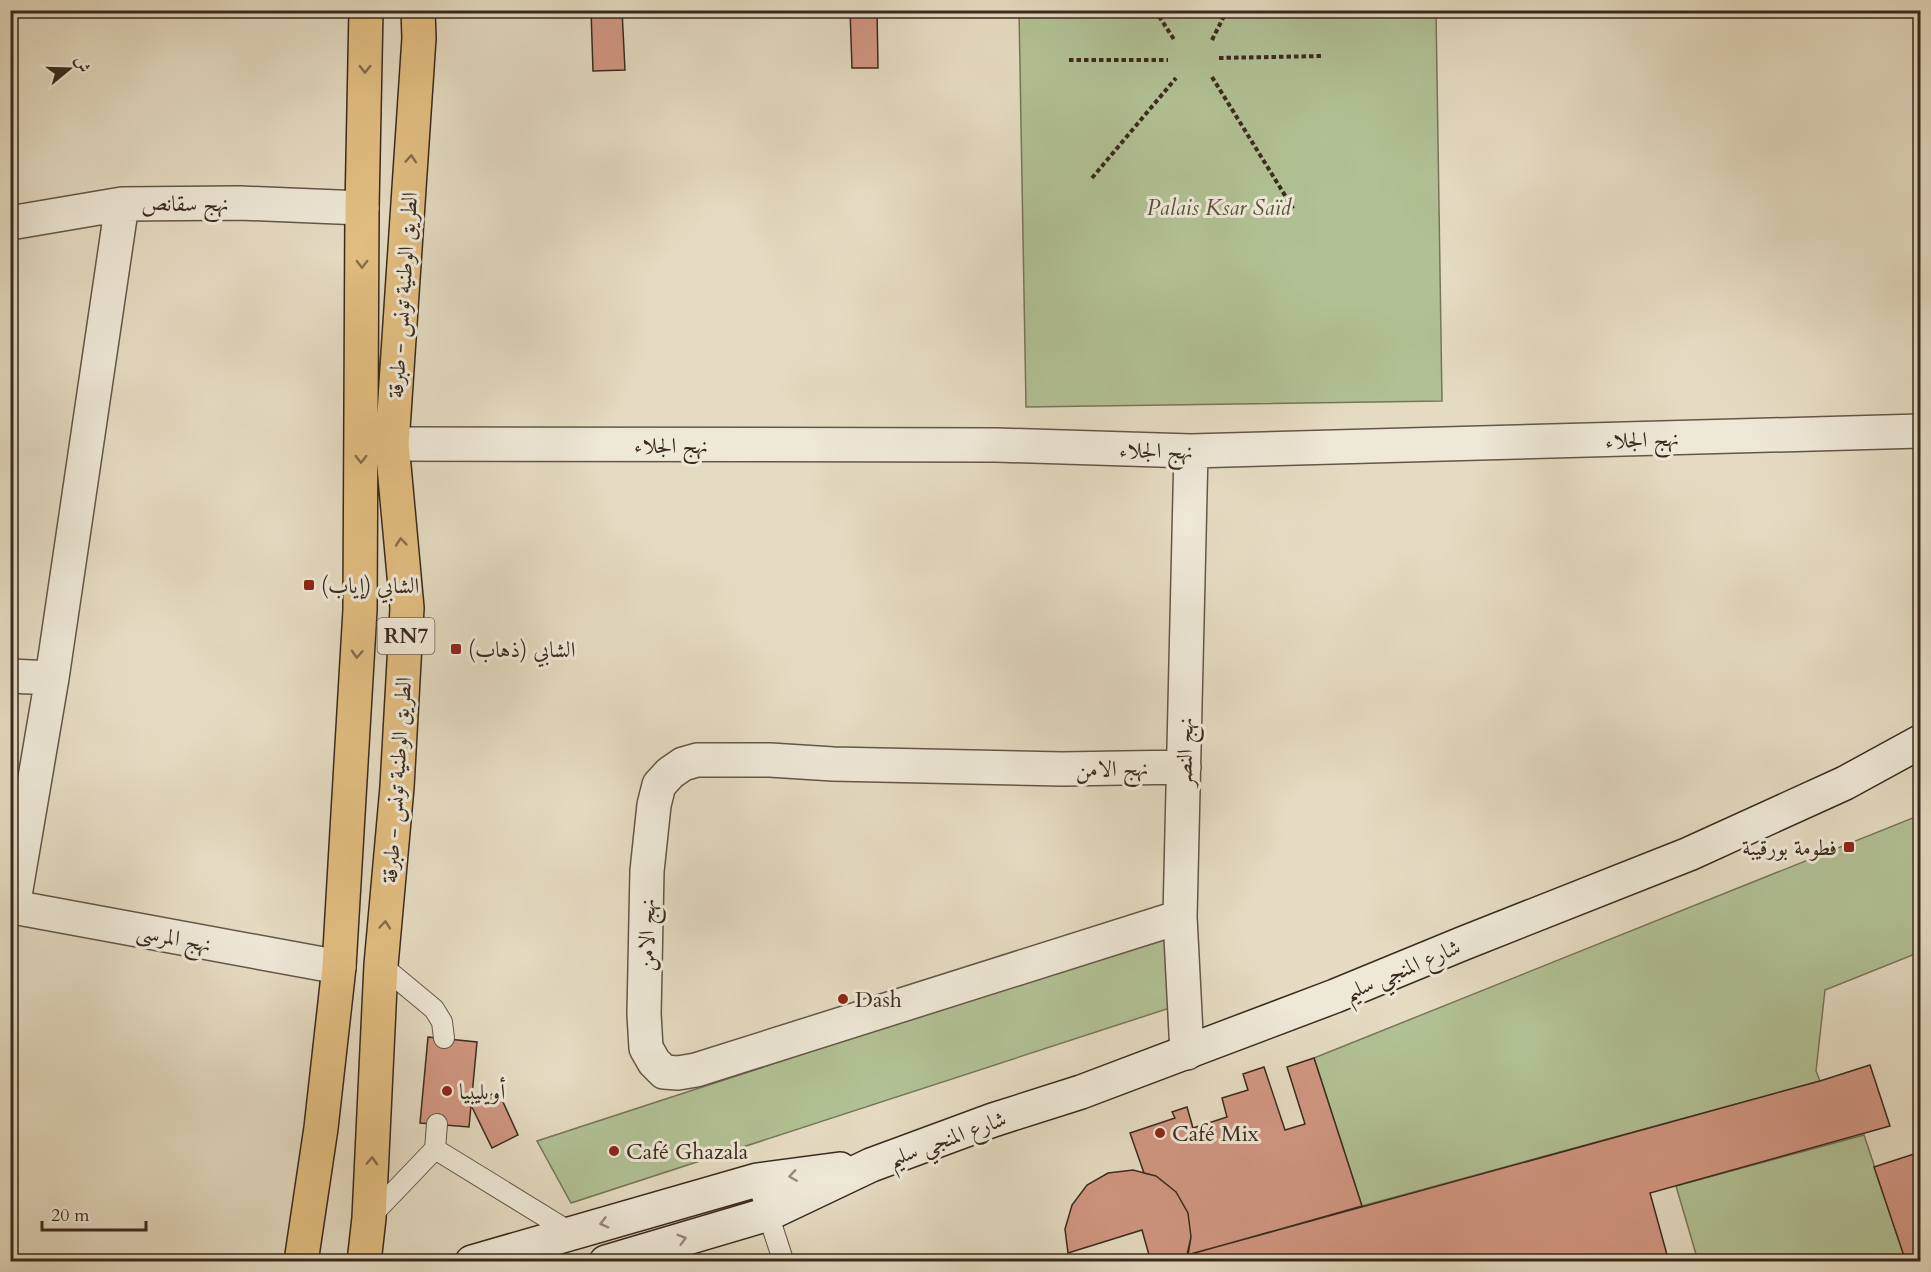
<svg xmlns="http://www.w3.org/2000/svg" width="1931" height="1272" font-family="Cardo,Amiri,serif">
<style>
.green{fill:#b1c195;stroke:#76765a;stroke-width:1.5}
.building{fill:#d19782;stroke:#3a2a1e;stroke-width:1.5}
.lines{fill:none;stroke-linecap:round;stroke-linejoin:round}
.lane-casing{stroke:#655647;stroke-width:22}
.street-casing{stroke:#655647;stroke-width:36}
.secondary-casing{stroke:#3a2a1e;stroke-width:36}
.primary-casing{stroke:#3a2a1e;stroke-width:36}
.path{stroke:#3a2a1e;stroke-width:4;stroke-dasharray:4.5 3;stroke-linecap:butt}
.lane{stroke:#eee8d7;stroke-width:20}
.street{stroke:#eee8d7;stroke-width:33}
.secondary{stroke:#eee8d7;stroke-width:33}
.primary{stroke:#e2be81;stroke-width:33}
.oneway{stroke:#866d4b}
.oneway2{stroke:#94897a}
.poi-dot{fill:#8f2418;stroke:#eee8d7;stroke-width:2}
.labels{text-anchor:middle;stroke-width:6;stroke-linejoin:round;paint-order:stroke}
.shield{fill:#eee8d7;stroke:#706356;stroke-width:1.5}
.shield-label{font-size:21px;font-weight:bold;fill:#3a2a1e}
.street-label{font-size:22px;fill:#3a2a1e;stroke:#eee8d7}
.park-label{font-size:22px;font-style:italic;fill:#58503c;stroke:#eee8d7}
.poi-label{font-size:22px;fill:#3a2a1e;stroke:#eee8d7;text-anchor:start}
</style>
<rect width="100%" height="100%" fill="#e5dbc2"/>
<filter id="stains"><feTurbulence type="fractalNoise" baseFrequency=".00333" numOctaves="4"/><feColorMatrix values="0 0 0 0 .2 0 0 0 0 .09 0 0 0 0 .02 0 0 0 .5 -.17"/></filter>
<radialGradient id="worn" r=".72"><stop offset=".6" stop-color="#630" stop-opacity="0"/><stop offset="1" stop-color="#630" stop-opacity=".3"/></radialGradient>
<path class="green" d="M 1019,11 L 1436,11 L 1442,401 L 1026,407 Z
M 1920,815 L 1920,952 L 1825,990 L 1816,1071 L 1820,1081 L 1362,1206 L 1314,1058 Z
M 1174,933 L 1182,1004 L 571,1203 L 537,1141 Z
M 1864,1135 L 1906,1261 L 1698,1261 L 1676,1186 Z"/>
<path class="building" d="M 591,10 L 622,10 L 625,70 L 593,71 Z
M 850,10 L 877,10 L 878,68 L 852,68 Z
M 428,1037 L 477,1042 L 469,1127 L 420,1123 Z
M 1314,1058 L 1362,1206 L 1188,1255 L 1191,1237 L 1188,1213 L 1176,1192 L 1156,1176 L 1144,1173 L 1130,1133 L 1175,1118 L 1172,1112 L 1187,1107 L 1193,1128 L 1227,1117 L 1222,1098 L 1248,1090 L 1243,1074 L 1264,1067 L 1285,1130 L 1305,1124 L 1287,1067 Z
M 1870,1065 L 1890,1126 L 1650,1193 L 1669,1262 L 1151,1262 L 1142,1230 L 1068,1253 L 1065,1229 L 1072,1205 L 1087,1185 L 1108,1173 L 1133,1170 L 1156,1176 L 1176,1192 L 1188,1213 L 1191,1237 L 1187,1255 L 1820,1081 Z
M 498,1091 L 518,1135 L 492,1148 L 471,1105 Z
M 1920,1152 L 1920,1262 L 1906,1262 L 1874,1167 Z"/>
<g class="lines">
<g class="lane-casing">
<path id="lane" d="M 381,965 L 434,1009 L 442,1022 L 444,1038
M 437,1124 L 435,1149 L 570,1232
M 757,1180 L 783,1260
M 369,1218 L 435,1149"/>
</g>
<g class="street-casing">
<path id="street" d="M 10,223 L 122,204 L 240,203 L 362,208
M 392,444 L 996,445 L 1191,451 L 1920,431
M 10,676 L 52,678
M 10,903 L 13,907 L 339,967
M 13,907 L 52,678 L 122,204
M 1180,917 L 696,1070 L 678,1073 L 664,1072 L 654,1062 L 646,1048 L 644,1014 L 647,871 L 654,805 L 659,785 L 670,773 L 683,764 L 697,760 L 770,760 L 833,764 L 1062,769 L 1184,767
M 1187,1053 L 1180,917 L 1191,451"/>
</g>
<g class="secondary-casing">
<path id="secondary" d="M 472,1262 L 757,1180 L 840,1169
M 606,1262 L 768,1214 L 871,1165 L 993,1120 L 1081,1092 L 1335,996 L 1464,943 L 1689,854 L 1845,783 L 1920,742"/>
</g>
<g class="primary-casing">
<path id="primary" d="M 301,1262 L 321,1128 L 339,967 L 360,610 L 362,208 L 366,10
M 364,1262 L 369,1218 L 381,965 L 397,787 L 407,608 L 392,444 L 419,38 L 418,10"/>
</g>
<path class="path" d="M 1155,10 L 1175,41
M 1212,40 L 1227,10
M 1219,58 L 1322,56
M 1069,60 L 1168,60
M 1212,77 L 1294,210
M 1092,178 L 1176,78"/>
<use href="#lane" class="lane"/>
<use href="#street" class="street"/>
<use href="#secondary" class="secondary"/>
<use href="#primary" class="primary"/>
</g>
<defs><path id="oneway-chevron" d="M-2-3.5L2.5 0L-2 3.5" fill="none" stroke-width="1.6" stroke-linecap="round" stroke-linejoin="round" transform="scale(1.5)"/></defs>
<g class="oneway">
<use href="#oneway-chevron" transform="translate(365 69) rotate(91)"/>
<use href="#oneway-chevron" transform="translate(411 159) rotate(-86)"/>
<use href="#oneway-chevron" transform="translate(362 264) rotate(90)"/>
<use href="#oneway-chevron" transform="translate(361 459) rotate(90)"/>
<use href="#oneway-chevron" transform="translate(401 542) rotate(-95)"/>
<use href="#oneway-chevron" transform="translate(357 654) rotate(93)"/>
<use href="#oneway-chevron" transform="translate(385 925) rotate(-85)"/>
<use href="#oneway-chevron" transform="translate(372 1161) rotate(-87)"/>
</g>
<g class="oneway2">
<use href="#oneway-chevron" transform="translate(793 1176) rotate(172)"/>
<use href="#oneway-chevron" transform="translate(604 1223) rotate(165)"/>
<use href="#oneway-chevron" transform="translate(682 1239) rotate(-16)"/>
</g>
<g class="poi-dot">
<rect x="303" y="579" width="12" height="12" rx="3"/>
<rect x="450" y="643" width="12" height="12" rx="3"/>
<rect x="1843" y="841" width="12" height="12" rx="3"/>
<circle cx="843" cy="999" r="6"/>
<circle cx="447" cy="1091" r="6"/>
<circle cx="1160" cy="1133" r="6"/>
<circle cx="614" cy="1151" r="6"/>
</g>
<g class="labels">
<rect class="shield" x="377.5" y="618" width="57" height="36" rx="4.5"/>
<g class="shield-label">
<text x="406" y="643">RN7</text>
</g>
<g class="street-label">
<text x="185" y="211">نهج سقانص</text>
<text transform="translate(402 295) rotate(-86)" y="8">الطريق الوطنية تونس - طبرقة</text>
<text transform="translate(1642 439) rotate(-2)" y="8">نهج الجلاء</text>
<text x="671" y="453">نهج الجلاء</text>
<text transform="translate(1156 450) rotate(1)" y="8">نهج الجلاء</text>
<text transform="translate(1184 752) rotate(-89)" y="8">نهج النصر</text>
<text transform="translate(1112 768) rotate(-1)" y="8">نهج الامن</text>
<text transform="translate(396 780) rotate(-86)" y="8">الطريق الوطنية تونس - طبرقة</text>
<text transform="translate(646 935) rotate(-89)" y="8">نهج الامن</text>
<text transform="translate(174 937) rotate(11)" y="8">نهج المرسى</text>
<text transform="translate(1402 969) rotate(-23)" y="8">شارع المنجي سليم</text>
<text transform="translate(947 1138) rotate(-20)" y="8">شارع المنجي سليم</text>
</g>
<g class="park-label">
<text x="1219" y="215">Palais Ksar Saïd</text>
</g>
<g class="poi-label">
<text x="321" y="593">الشابي (إياب)</text>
<text x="468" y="657">الشابي (ذهاب)</text>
<text x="1837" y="855" text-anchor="end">فطومة بورقيبة</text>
<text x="855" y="1007">Dash</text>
<text x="459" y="1099">أويليبيا</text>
<text x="1172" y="1141">Café Mix</text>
<text x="626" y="1159">Café Ghazala</text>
</g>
</g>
<rect width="1931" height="1272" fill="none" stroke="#e5dbc2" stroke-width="36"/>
<rect x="12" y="12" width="1907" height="1248" fill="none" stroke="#3a2a1e" stroke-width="3"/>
<rect x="18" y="18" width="1895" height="1236" fill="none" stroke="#3a2a1e" stroke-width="1.5"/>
<g transform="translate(69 69) rotate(71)" stroke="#eee8d7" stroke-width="4.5" paint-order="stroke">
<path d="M0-4.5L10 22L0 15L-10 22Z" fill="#3a2a1e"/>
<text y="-9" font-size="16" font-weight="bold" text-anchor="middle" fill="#3a2a1e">ش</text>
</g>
<path d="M42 1221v9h104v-9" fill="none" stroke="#3a2a1e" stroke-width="3"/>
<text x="51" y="1221" font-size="18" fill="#3a2a1e" stroke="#eee8d7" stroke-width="4.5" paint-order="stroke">20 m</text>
<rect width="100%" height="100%" filter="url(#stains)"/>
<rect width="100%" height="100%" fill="url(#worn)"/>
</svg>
